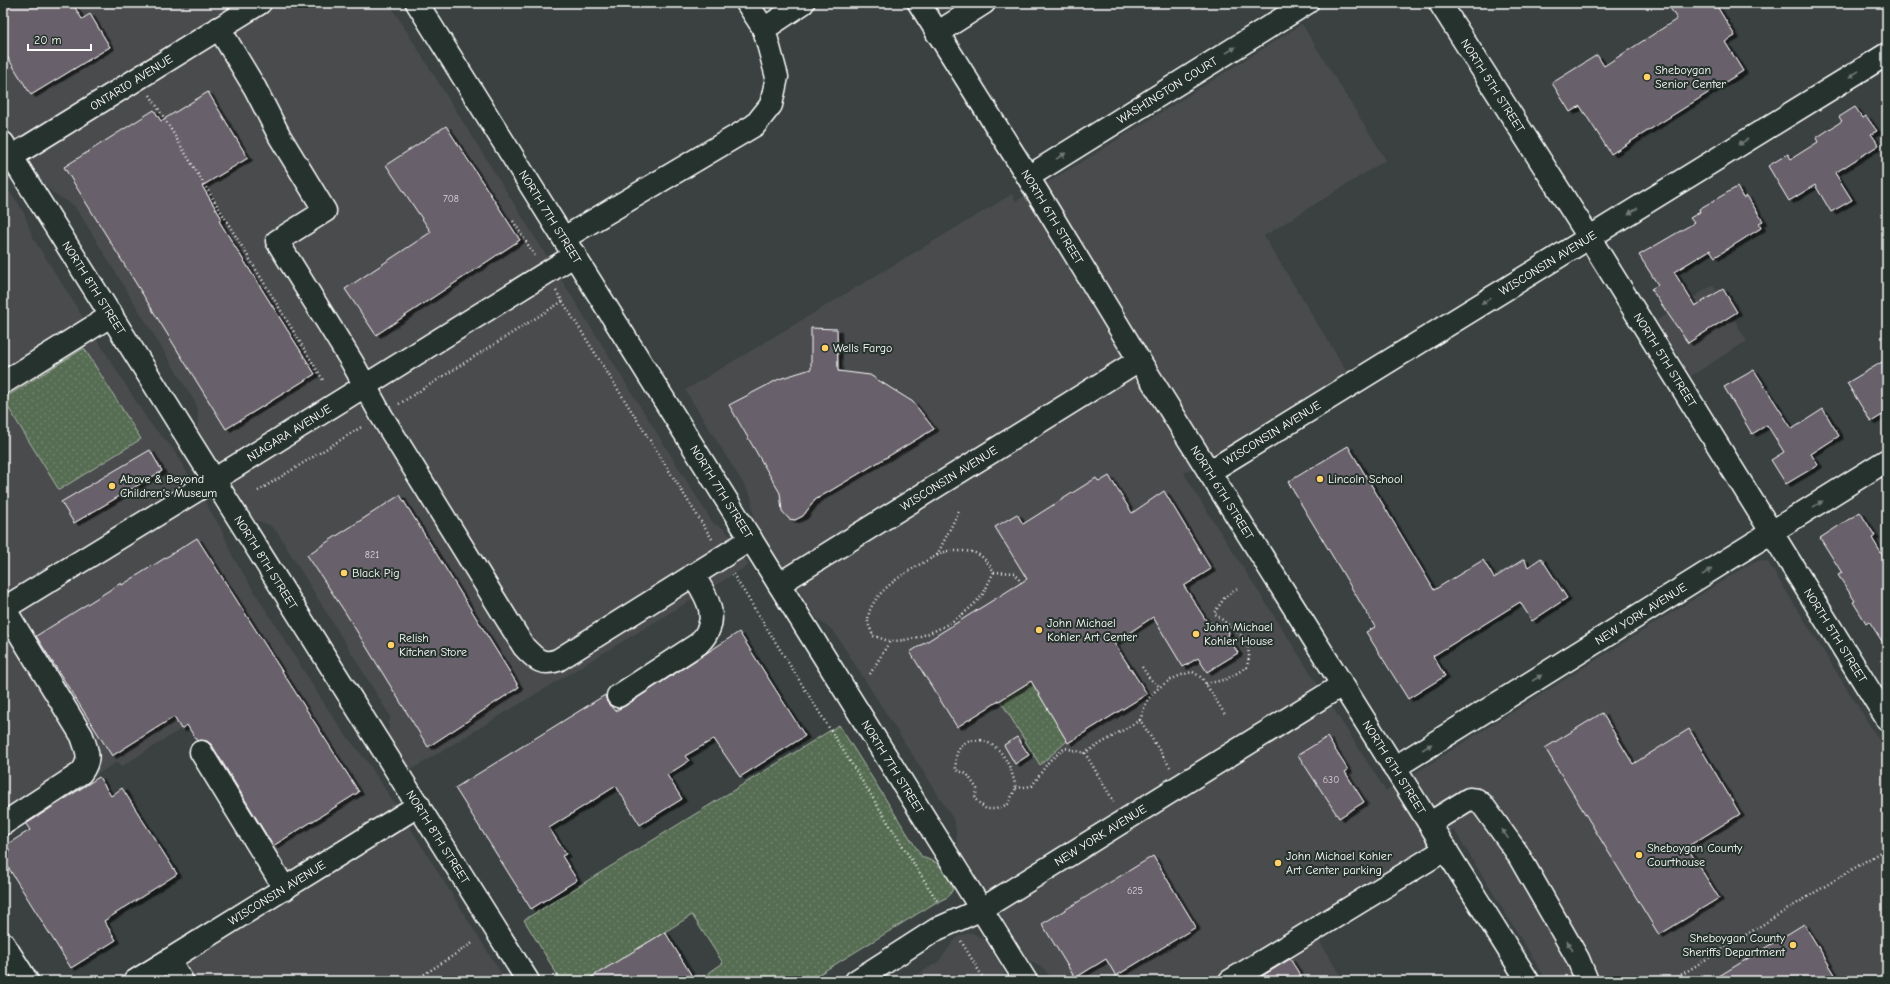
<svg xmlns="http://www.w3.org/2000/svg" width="1890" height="984" font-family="'Comic Neue',sans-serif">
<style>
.built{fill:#484b4d}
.green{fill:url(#green-dots);stroke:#aab6a8}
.building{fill:#67616b;stroke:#fff;filter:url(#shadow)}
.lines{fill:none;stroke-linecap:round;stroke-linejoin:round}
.minor-casing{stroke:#fff;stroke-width:25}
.major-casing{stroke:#fff;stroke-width:25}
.path{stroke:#fff;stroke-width:2.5;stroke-dasharray:1 3;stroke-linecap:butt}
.minor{stroke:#26332d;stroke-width:22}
.major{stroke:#26332d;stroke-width:22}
.oneway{fill:#727a76}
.poi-dot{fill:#ffd166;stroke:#26332d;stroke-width:1.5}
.labels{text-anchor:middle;stroke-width:4;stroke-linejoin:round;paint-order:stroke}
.number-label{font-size:10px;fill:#d9d8da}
.poi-label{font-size:12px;fill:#fff;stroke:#26332d;text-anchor:start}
.street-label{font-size:12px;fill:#fff;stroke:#26332d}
</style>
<defs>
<pattern id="green-dots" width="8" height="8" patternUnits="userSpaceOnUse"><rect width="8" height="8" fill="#566d52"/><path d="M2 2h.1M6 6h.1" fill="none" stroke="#6f836c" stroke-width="1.8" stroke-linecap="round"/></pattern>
<filter id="shadow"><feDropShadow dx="4.5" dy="2.5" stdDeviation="0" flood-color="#0009"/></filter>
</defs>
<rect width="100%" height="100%" fill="#3a4140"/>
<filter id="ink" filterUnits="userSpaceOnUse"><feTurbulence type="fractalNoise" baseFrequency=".025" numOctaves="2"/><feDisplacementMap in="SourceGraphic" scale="8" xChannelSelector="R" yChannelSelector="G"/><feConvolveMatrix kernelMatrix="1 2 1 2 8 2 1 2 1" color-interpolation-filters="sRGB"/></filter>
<g filter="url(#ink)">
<path class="built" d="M 3,3 L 389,3 L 713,523 L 724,529 L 730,536 L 749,565 L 409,771 L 391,741 L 388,733 L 390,716 L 277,532 L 271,526 L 255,520 L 248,514 L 197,428 L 198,412 L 196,404 L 81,216 L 73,205 L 53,193 L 44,184 L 3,120 Z
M 1302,24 L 1386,160 L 1264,236 L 1347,372 L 1184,473 L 1200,500 L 1386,791 L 1751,563 L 1761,560 L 1768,562 L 1887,753 L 1887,981 L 1547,981 L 1454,830 L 1308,922 L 1344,981 L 1053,981 L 1044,969 L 1031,962 L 1026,956 L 957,845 L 955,824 L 952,817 L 836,635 L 832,630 L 817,619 L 754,520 L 751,496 L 685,390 L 1012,194 L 1016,201 L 1088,158 Z
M 3,190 L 9,192 L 17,201 L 25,215 L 32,236 L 134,398 L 149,422 L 171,446 L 221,528 L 233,557 L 324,703 L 342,730 L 369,764 L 415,835 L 506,981 L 153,981 L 296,889 L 192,725 L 181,729 L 121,767 L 117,762 L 3,833 Z
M 1713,285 L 1747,341 L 1691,376 L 1656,321 Z
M 968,933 L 973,933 L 985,940 L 1004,971 L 1005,981 L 907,981 L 939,961 L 953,942 L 958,937 Z"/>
<path class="green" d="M 84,348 L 141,439 L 59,490 L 3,399 Z
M 1031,681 L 1067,741 L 1040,765 L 1000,700 Z
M 839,725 L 922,857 L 940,864 L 953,884 L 953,889 L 948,897 L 935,903 L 808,981 L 697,981 L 723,963 L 692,915 L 586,981 L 561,981 L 524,920 Z"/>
<path class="building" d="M 3,3 L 72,3 L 82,19 L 90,14 L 110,47 L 31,95 L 3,50 Z
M 1667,3 L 1715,3 L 1735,36 L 1725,42 L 1743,71 L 1611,154 L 1580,106 L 1570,112 L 1552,83 L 1597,55 L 1604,66 L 1677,19 Z
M 208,92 L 248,158 L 202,186 L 222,219 L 219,221 L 315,374 L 226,429 L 64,167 L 154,110 L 161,121 Z
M 1855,107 L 1863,118 L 1866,116 L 1877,131 L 1871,134 L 1879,145 L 1835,173 L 1852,200 L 1831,212 L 1815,185 L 1789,201 L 1768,166 L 1788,154 L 1791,159 L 1818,142 L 1816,138 L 1842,121 L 1839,117 Z
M 446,126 L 520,240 L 376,335 L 345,289 L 431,232 L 386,165 Z
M 1737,187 L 1743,198 L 1747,196 L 1763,221 L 1759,223 L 1761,228 L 1715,257 L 1710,250 L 1674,272 L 1695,306 L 1723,289 L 1737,312 L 1688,343 L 1651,289 L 1658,285 L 1639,255 L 1694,223 L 1690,218 L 1700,212 L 1699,209 Z
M 811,328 L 837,329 L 838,371 L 870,375 L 913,402 L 934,429 L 815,500 L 803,516 L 795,520 L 789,519 L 782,511 L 780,493 L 729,405 L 779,379 L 811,369 Z
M 1887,359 L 1887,412 L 1871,422 L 1847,383 Z
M 1754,370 L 1792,429 L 1823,409 L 1839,436 L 1811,454 L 1818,465 L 1786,484 L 1771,460 L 1784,452 L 1767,425 L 1752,434 L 1724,387 Z
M 1348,446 L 1434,590 L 1483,560 L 1494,578 L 1524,559 L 1528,567 L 1541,558 L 1567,598 L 1532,621 L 1520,602 L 1433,656 L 1445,676 L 1408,699 L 1366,632 L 1375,627 L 1288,482 Z
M 150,450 L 162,471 L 74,523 L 61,502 Z
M 1109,476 L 1132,513 L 1164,491 L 1211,569 L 1184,586 L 1207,622 L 1224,626 L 1229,632 L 1228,637 L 1238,653 L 1207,672 L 1198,658 L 1183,667 L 1153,617 L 1114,643 L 1147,694 L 1068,743 L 1031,681 L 957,727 L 910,652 L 1027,579 L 995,527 L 1017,514 L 1023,524 L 1096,478 L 1099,482 Z
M 400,495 L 519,687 L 428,747 L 345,612 L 307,555 Z
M 1860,512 L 1875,536 L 1872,538 L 1887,563 L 1887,649 L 1869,621 L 1866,623 L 1853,602 L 1855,601 L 1838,575 L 1842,573 L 1820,538 Z
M 197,538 L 359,792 L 273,846 L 212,745 L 207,741 L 197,741 L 187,725 L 181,729 L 174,717 L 112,756 L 36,636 L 121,583 L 122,585 Z
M 739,632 L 805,736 L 740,777 L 714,739 L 685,756 L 689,761 L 667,775 L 682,799 L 640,825 L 616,786 L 549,828 L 566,854 L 562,856 L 577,880 L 531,909 L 455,788 L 605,695 L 607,702 L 615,711 L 625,706 Z
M 1602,713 L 1633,764 L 1689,729 L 1740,814 L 1687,847 L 1719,898 L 1659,935 L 1545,748 Z
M 1017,737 L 1029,755 L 1015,764 L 1004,745 Z
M 1327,737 L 1348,770 L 1345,772 L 1364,802 L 1339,818 L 1298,755 Z
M 99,777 L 111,796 L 122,788 L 177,874 L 104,921 L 116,940 L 71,968 L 3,859 L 3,855 L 10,851 L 6,845 L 30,830 L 26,824 Z
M 1153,856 L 1196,927 L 1116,976 L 1106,959 L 1075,978 L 1042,924 Z
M 1804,924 L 1839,981 L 1711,981 Z
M 665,932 L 695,981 L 585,981 Z
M 1290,959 L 1304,981 L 1254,981 Z"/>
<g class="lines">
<g class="minor-casing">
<g id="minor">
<path id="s1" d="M 417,3 L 1026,981"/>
<path d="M 747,3 L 764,29"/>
<path id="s2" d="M 919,3 L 1028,177 L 1139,360 L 1528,981"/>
<path id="s3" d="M 1440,3 L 1589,237 L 1887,719"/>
<path d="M 219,28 L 255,88 L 280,137 L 325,211 L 277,241 L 352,362 L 381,415 L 524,647 C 536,659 541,666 558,660 L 751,539"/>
<path d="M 937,33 L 984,3"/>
<path id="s4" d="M 3,162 L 260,3"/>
<path id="s5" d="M 1028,177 L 1307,3"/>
<path d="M 564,238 L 755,125 L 771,105 L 777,77 L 764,29 L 803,3"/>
<path d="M 3,383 L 112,315"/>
<path id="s6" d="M 1209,472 L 1887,54"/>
<path id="s7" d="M 779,584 L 1139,360"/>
<path id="s8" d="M 3,609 L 233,468 L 575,255"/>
<path d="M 618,696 L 698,644 C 722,621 708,598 693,575"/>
<path d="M 201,752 L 285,889"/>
<path id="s9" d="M 1394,768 L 1887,460"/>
<path d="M 1430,823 L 1469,799 L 1477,800 L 1482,804 L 1516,851 L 1578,959 L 1587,981"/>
<path d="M 3,824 L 81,773 C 92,758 87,752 82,736 L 4,608"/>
<path d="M 3,943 L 27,981"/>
<path d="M 169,960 L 182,981"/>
<path id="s10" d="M 135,981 L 419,805"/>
<path id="s11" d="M 856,981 L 937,929 L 982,909 L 1342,685"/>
<path d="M 1230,981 L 1446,849"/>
</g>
</g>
<g class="major-casing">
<g id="major">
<path id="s12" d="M 3,143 L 528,981"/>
</g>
</g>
<path class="path" d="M 150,95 L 323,380
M 513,221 L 535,256
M 556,291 L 712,539
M 399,404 L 563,301
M 258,491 L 363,426
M 947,551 C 972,551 980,549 994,572 C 990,579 987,587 983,594 C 963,620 924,641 891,641 C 886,641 879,637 873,636 C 872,632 868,625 868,621 C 868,589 922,562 947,551 Z
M 937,555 L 960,509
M 994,572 L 1015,573 L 1021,583
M 733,574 L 939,904
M 1142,667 L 1150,679 L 1160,687
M 870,674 L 890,641
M 1206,684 L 1227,679 L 1247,667 L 1249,656 L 1247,640 L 1214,613 L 1225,597 L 1237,589
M 1140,720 C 1143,713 1145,702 1150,697 C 1160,684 1177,675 1193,672 L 1202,678 L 1226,716
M 981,740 C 1004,747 1011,767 1016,788 L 1008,804 L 996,809 L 986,809 L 975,799 L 977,789 L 967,774 L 956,770 C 955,759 956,746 968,741 C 971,740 978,741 981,740 Z
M 1016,788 L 1032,786 L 1049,761 L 1065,748 L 1085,753
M 1114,802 L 1085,753 L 1140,720 L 1170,767
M 961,941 L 985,981
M 414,981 L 474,942
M 1671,981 L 1887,848"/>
<use href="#minor" class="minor"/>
<use href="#major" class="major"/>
</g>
<defs><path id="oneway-solid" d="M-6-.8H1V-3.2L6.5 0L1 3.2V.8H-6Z"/></defs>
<g class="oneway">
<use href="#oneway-solid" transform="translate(1231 50) rotate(-32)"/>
<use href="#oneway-solid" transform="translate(1854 74) rotate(148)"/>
<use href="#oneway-solid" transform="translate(1743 142) rotate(148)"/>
<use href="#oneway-solid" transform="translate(1061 156) rotate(-32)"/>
<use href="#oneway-solid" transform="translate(1633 211) rotate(148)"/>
<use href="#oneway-solid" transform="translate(1486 301) rotate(148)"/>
<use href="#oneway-solid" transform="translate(1818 504) rotate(-32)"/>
<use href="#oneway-solid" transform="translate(1707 572) rotate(-32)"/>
<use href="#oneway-solid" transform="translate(1537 678) rotate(-32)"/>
<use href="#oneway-solid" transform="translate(1427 747) rotate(-32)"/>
<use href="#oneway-solid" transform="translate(1505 834) rotate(-125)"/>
<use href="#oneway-solid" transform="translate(1570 946) rotate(-120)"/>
</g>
</g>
<g class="poi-dot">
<circle cx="1647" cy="77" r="4"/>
<circle cx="825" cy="348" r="4"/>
<circle cx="1320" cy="479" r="4"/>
<circle cx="112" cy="486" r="4"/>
<circle cx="344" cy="573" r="4"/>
<circle cx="1039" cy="630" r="4"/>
<circle cx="1196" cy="634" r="4"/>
<circle cx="391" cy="645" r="4"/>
<circle cx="1639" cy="855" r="4"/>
<circle cx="1278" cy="863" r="4"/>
<circle cx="1793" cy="945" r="4"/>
</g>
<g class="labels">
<g class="number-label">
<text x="451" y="202">708</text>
<text x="372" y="558">821</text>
<text x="1331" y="783">630</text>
<text x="1135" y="894">625</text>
</g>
<g class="poi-label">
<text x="1655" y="74">Sheboygan<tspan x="1655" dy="14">Senior Center</tspan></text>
<text x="833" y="352">Wells Fargo</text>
<text x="120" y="483">Above &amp; Beyond<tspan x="120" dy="14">Children's Museum</tspan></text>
<text x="1328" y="483">Lincoln School</text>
<text x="352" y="577">Black Pig</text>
<text x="1047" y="627">John Michael<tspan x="1047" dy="14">Kohler Art Center</tspan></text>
<text x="1204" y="631">John Michael<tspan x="1204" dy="14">Kohler House</tspan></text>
<text x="399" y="642">Relish<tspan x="399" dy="14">Kitchen Store</tspan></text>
<text x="1647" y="852">Sheboygan County<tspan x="1647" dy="14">Courthouse</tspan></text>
<text x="1286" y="860">John Michael Kohler<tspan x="1286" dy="14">Art Center parking</tspan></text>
<text x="1785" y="942" text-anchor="end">Sheboygan County<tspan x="1785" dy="14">Sheriffs Department</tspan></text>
</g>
<g class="street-label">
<text dy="4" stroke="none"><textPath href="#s4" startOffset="151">ONTARIO AVENUE</textPath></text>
<text dy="4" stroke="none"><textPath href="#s3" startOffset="98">NORTH 5TH STREET</textPath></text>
<text dy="4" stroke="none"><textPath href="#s5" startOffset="164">WASHINGTON COURT</textPath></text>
<text dy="4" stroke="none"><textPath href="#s1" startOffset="252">NORTH 7TH STREET</textPath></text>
<text dy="4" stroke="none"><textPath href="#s2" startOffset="252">NORTH 6TH STREET</textPath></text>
<text dy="4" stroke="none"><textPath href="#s6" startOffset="398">WISCONSIN AVENUE</textPath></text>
<text dy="4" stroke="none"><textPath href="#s12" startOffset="171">NORTH 8TH STREET</textPath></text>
<text dy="4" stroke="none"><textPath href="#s3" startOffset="422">NORTH 5TH STREET</textPath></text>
<text dy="4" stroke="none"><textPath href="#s8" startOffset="336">NIAGARA AVENUE</textPath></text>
<text dy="4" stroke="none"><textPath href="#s6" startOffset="74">WISCONSIN AVENUE</textPath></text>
<text dy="4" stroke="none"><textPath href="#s7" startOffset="200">WISCONSIN AVENUE</textPath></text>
<text dy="4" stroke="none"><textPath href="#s1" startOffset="576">NORTH 7TH STREET</textPath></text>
<text dy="4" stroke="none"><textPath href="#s2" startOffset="576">NORTH 6TH STREET</textPath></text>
<text dy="4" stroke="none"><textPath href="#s12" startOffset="495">NORTH 8TH STREET</textPath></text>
<text dy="4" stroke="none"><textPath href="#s9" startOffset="291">NEW YORK AVENUE</textPath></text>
<text dy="4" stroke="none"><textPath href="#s3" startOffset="746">NORTH 5TH STREET</textPath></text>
<text dy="4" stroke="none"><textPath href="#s1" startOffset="900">NORTH 7TH STREET</textPath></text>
<text dy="4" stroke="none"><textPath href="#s2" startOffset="900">NORTH 6TH STREET</textPath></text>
<text dy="4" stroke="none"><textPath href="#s12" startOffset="819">NORTH 8TH STREET</textPath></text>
<text dy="4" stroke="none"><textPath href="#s11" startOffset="285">NEW YORK AVENUE</textPath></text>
<text dy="4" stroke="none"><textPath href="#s10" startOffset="167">WISCONSIN AVENUE</textPath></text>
</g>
</g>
<rect width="1890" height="984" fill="none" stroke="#26332d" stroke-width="16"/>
<rect x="8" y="8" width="1874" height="968" fill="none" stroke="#fff" stroke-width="1.5" filter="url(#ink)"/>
<path d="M28 44v6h63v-6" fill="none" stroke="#ffffff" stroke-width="2"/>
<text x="34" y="44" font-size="12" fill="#ffffff" stroke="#26332d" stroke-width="3" paint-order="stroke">20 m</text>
</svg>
